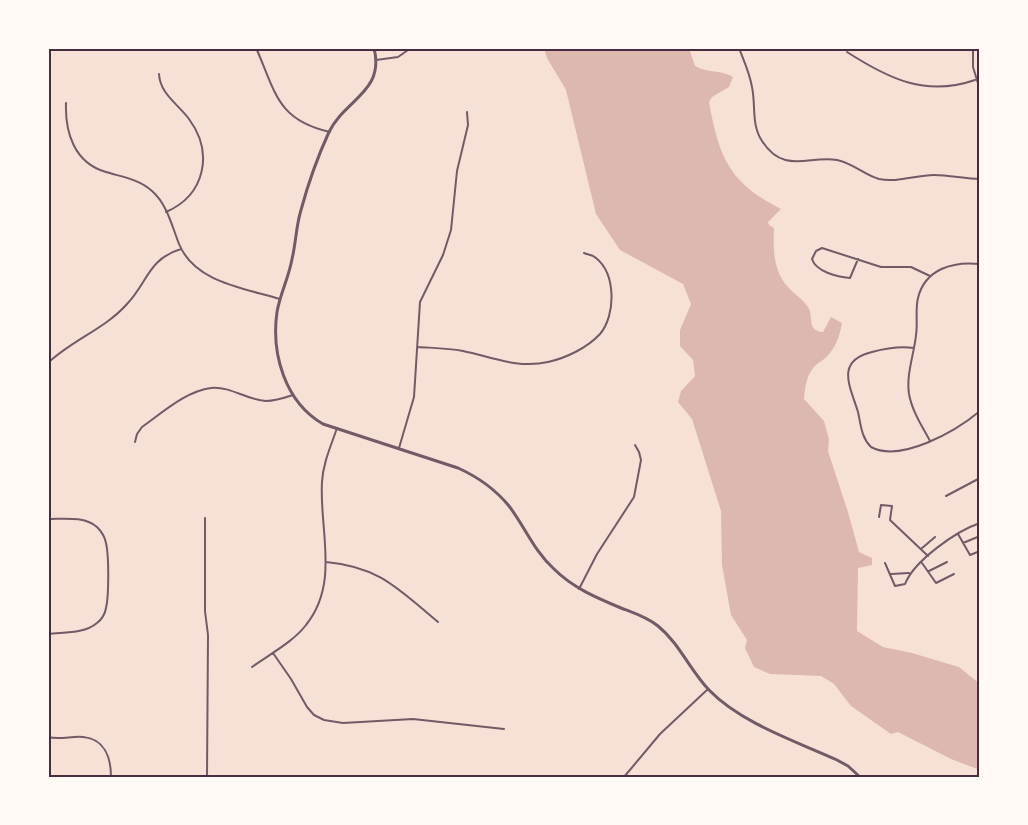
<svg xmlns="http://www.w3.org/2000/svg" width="1028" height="825" font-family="'Zilla Slab',serif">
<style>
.water{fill:#dcb8b0}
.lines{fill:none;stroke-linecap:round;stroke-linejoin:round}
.minor{stroke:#755966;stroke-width:2}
.tertiary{stroke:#755966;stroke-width:3}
.neatline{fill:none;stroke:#4a2c40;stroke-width:2}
</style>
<rect width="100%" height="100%" fill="#f7e1d7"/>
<path class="water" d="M 544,48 L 689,48 L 695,66 C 707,73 722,70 733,77 L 729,87 L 712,97 L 709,102 C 719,157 729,183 781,209 L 768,222 L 769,225 L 774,228 C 773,248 773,271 788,287 C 794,294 803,299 808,307 C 814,316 806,331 823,332 L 831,317 L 842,323 C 840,334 837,345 829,354 C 825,360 818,362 814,367 C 806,376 805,388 804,399 L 824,421 L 829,439 L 828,451 L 848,512 L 859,552 L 872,558 L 872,565 L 858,568 L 857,631 L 883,647 L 912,653 L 959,667 L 980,684 L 980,770 L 951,759 L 898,732 L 891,734 L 851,706 L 834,684 L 821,676 L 770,674 L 754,667 L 745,648 L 747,640 L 731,615 L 722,565 L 721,511 L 692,419 L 678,402 L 681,391 L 695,376 L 693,360 L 680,346 L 680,330 L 691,304 L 683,284 L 620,250 L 596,214 L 566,90 L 547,58 Z"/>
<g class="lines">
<path class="minor" d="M 739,48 C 744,61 750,74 752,87 C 756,106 751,124 762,141 C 784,175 809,155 837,160 C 853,163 864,175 879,179 C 897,183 916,175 934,175 C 950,175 965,179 980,179
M 973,48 L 973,67 L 980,90
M 257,50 C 276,94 278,120 330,132
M 847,52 C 889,79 926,97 975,80
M 376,60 L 398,57 L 411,48
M 159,74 C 160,94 178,104 189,119 C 214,153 205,195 166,212
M 66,103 C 65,132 74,163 106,172 C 122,177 139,179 152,191 C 167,204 172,226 179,244 C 195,283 245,288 280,299
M 858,259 L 850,278 C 838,277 816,272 812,259 L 816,251 L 822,248 L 881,267 L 911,267 L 930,276
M 418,347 C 433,348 448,348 463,351 C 492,357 518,369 548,362 C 566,358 587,348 600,334 C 616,315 616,274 596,258 C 592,254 588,255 584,253
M 914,348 C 899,346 887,348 872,352 C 835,361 850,386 858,412 C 861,425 861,437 871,447 C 901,463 956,431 980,411
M 48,363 C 72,340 105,329 127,304 C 148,282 148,259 181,249
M 980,375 L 980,381
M 930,441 C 922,426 912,411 909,394 C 906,374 914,355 916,335 C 918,323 915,310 918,298 C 925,269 953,261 980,264
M 135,442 L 137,434 L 142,427 C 162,413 186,391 211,388 C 231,386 246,400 266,401 C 275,401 284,398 293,395
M 399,448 L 414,397 L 420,302 L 443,255 L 451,230 L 457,171 L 468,125 L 467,112
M 946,496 L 980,478
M 879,517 L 881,505 L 892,506 L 890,520 L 928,556
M 205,518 L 205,611 L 208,635 L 207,777
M 48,519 C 64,519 84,516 97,527 C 101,531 105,537 106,543 C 109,555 109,596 106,608 C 105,614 102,619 97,623 C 84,634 64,632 48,634
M 958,534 L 970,555 L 980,551
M 963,543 L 980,536
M 921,549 L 935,537
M 326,562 C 380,567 398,589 438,622
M 885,563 L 895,586 L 905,584 C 914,561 956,531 980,523
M 922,563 L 936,583 L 954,574
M 929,571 L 947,562
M 891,574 L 909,573
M 579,589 L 597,554 L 634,497 L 641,460 L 639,452 L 635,445
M 273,653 L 291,679 L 307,707 L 314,715 L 324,720 L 343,723 L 413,719 L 504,729
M 252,667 C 270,654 293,642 306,625 C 340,583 319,529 322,482 C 323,463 331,446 337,428
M 48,737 C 60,740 71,736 83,737 C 105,739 111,758 111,777
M 624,777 L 660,734 L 708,689"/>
<path class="tertiary" d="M 374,48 C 385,92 345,99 329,132 C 318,156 308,184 301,210 C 296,226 296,243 292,259 C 289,277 280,294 277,312 C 271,354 285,402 323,424 L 458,468 C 478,477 495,489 509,506 C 525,527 534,551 554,569 C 573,588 597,598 621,608 C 634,613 647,617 658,626 C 679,643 690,670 709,690 C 741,723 795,741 837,760 L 848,766 L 860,777"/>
</g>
<rect width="1028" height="825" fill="none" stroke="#fffaf5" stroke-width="99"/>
<rect x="50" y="50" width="928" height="726" class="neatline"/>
</svg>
